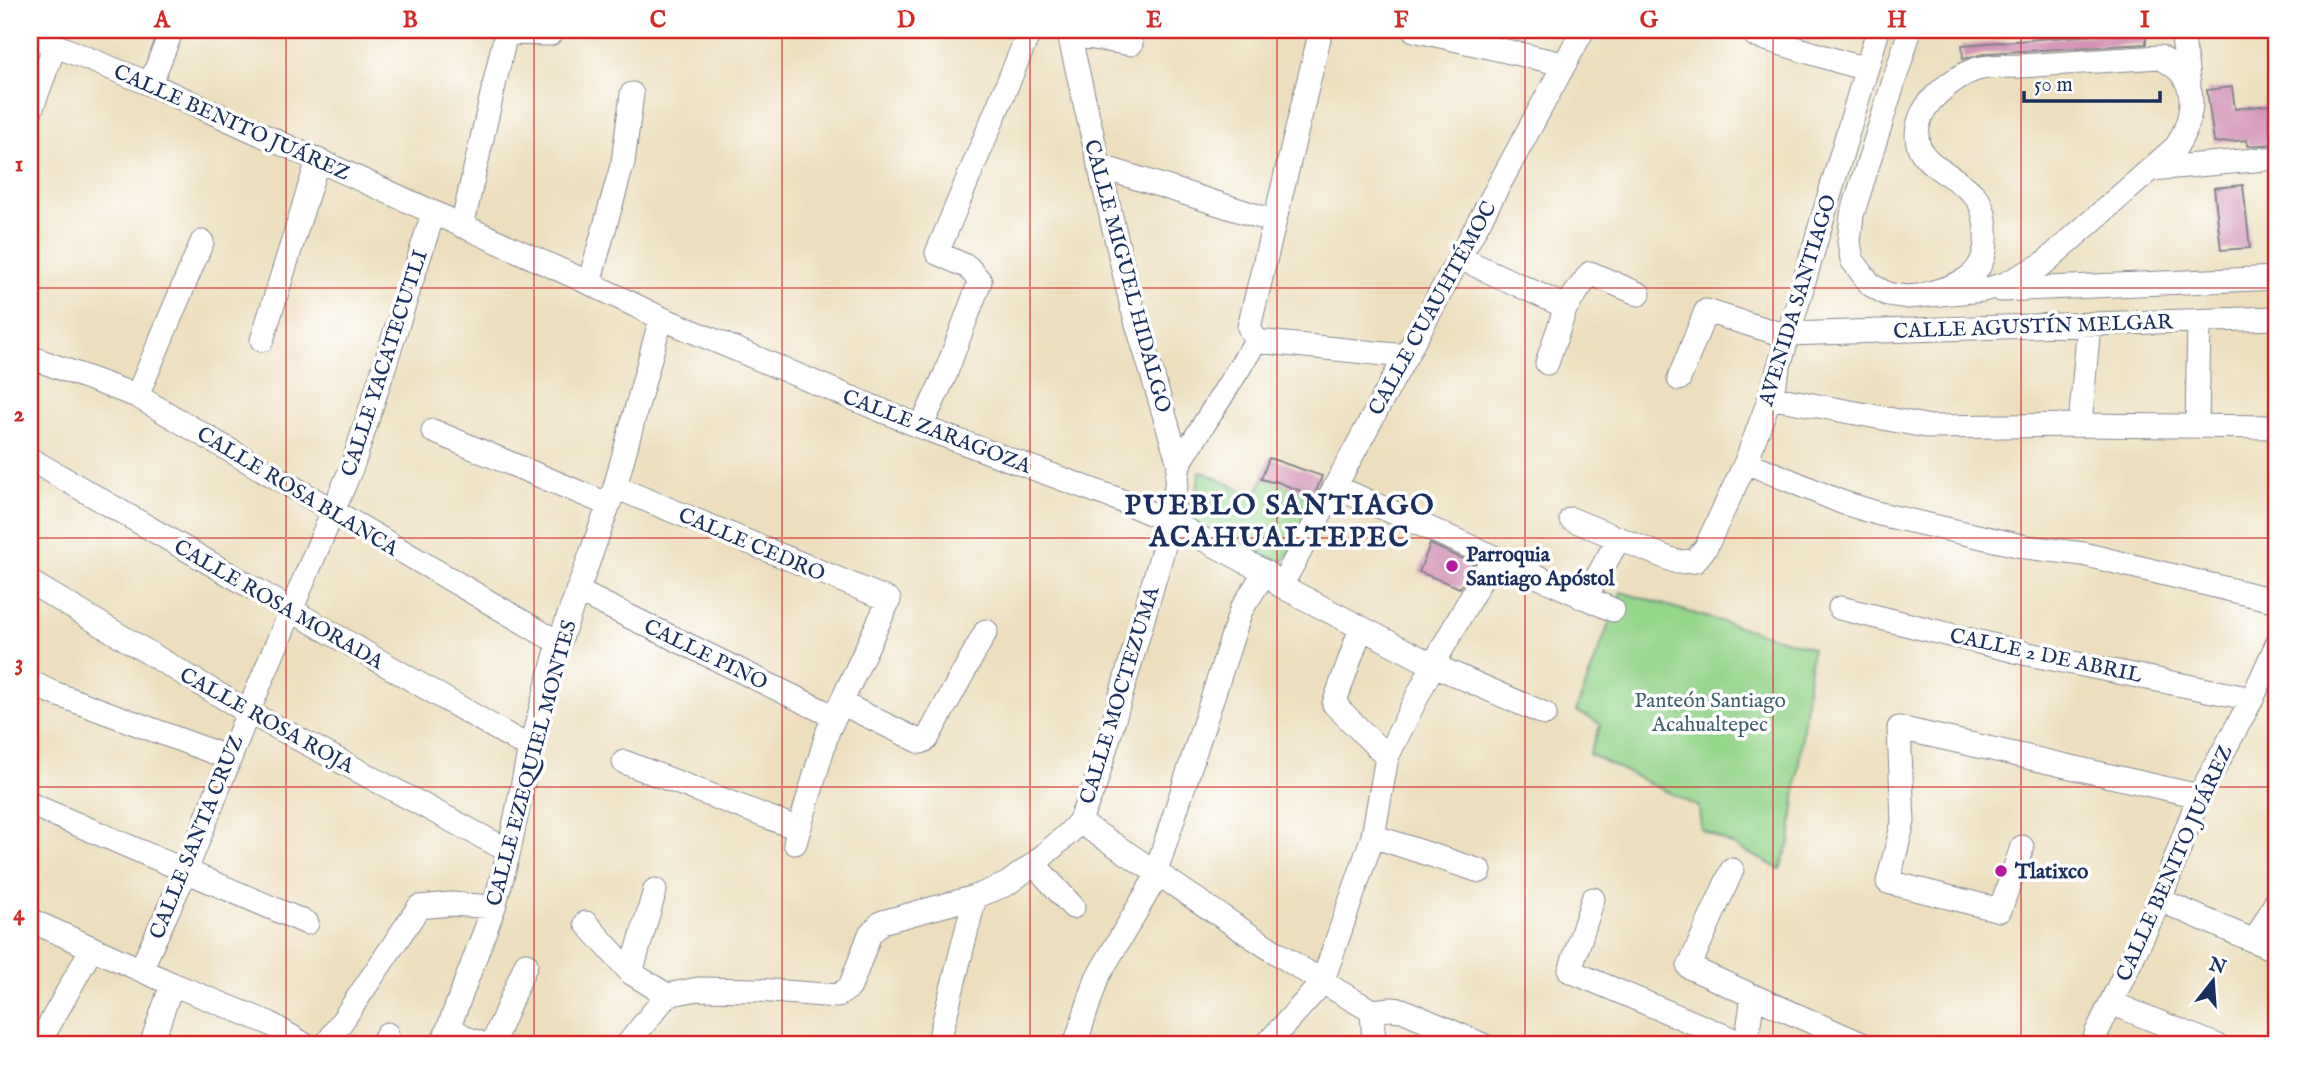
<svg xmlns="http://www.w3.org/2000/svg" width="2307" height="1075" font-family="'IM FELL English',serif">
<style>
.green{fill:#96d68c;stroke:#588275;stroke-width:2}
.building{fill:#d192b5}
.lines{fill:none;stroke-linecap:round;stroke-linejoin:round}
.minor-casing{stroke:#84878e;stroke-width:25}
.minor{stroke:#fff;stroke-width:23}
.grid{fill:none;stroke:#d62828;stroke-width:2;stroke-opacity:0.55}
.poi-dot{fill:#b5179e;stroke:#fff;stroke-width:2.5}
.labels{text-anchor:middle;stroke-width:7;stroke-linejoin:round;paint-order:stroke}
.street-label{font-size:21px;fill:#1b2f5e;stroke:#fff}
.poi-label{font-size:21px;font-weight:bold;fill:#1b2f5e;stroke:#fff;text-anchor:start}
.park-label{font-size:21px;fill:#40616c;stroke:#fff}
.district-label{font-size:28px;font-weight:bold;letter-spacing:2px;fill:#1b2f5e;stroke:#fff}
.neatline{fill:none;stroke:#d62828;stroke-width:2.5}
.grid-label{font-size:23px;text-anchor:middle;font-weight:bold;fill:#d62828}
</style>
<rect width="100%" height="100%" fill="#fff"/>
<filter id="ink" filterUnits="userSpaceOnUse"><feTurbulence type="fractalNoise" baseFrequency=".0143" numOctaves="2"/><feDisplacementMap in="SourceGraphic" scale="14" xChannelSelector="R" yChannelSelector="G"/><feConvolveMatrix kernelMatrix="1 2 1 2 8 2 1 2 1" color-interpolation-filters="sRGB"/></filter>
<filter id="wash" filterUnits="userSpaceOnUse"><feTurbulence type="fractalNoise" baseFrequency=".00686" numOctaves="4" result="noise"/><feDisplacementMap in="SourceGraphic" scale="28" xChannelSelector="R" yChannelSelector="G"/><feGaussianBlur stdDeviation="1.57" result="paint"/><feColorMatrix in="noise" values="0 0 0 0 0 0 0 0 0 0 0 0 0 0 0 0 0 1.4 0 .05"/><feComposite in="paint" operator="in"/></filter>
<g filter="url(#wash)">
<rect width="100%" height="100%" fill="#eddfbd"/>
<path class="green" d="M 1271,459 L 1329,483 L 1284,561 L 1276,561 L 1191,523 L 1200,471 L 1256,496 Z
M 1621,592 L 1812,648 L 1790,842 L 1780,869 L 1701,829 L 1699,807 L 1589,754 L 1601,724 L 1576,711 Z"/>
<g id="blocks">
<path class="building" d="M 2146,31 L 2146,44 L 1989,53 L 1963,59 L 1962,45 Z
M 2232,87 L 2235,109 L 2277,104 L 2277,144 L 2248,146 L 2247,140 L 2214,143 L 2207,90 Z
M 2243,185 L 2250,248 L 2221,250 L 2214,188 Z
M 1269,458 L 1322,476 L 1313,499 L 1302,495 L 1301,491 L 1275,481 L 1272,482 L 1261,479 Z
M 1430,544 L 1474,564 L 1460,588 L 1419,572 Z"/>
</g>
</g>
<g filter="url(#ink)">
<use href="#blocks" fill-opacity="0" stroke="#84878e" stroke-width="2"/>
<g class="lines">
<g class="minor-casing">
<path id="minor" d="M 1414,30 L 1563,64
M 1910,30 L 1852,215 L 1849,242 L 1852,260 L 1871,285 L 1887,294 L 1907,297 L 1983,290 L 2005,284 L 2043,264 L 2176,147 C 2189,127 2199,95 2182,74 C 2177,67 2167,62 2160,57 C 2114,60 2068,63 2021,66 C 2007,67 1987,65 1974,70 C 1955,77 1931,96 1922,114 C 1901,164 1952,169 1974,195 C 1983,204 1985,216 1986,229 C 1989,275 1965,284 1926,294
M 2182,30 L 2189,86
M 1068,34 L 1131,44
M 30,35 L 150,84 L 589,283 L 661,318 L 921,427 L 1117,499 L 1171,522 L 1265,572 L 1281,586 L 1433,665 L 1545,714
M 1756,36 L 1851,65 L 1867,67
M 150,84 L 172,30
M 30,113 L 55,45
M 1099,166 L 1273,221
M 2152,169 L 2277,158
M 462,226 L 506,33 L 550,34
M 1460,258 L 1566,307
M 589,283 L 623,162 L 632,94
M 2001,290 L 2277,278
M 2089,324 L 2080,425 L 2277,427
M 262,340 L 318,160
M 1256,341 L 1405,356
M 30,357 L 137,396 L 559,643
M 1547,363 L 1566,307 L 1590,273 L 1639,294
M 1679,379 L 1706,311 L 1774,332 L 1788,334 L 2277,318
M 137,396 L 202,242
M 1770,397 L 1931,427 L 2080,425
M 2197,425 L 2199,321
M 921,427 L 945,375 L 980,281 L 968,267 L 937,253 L 1030,30
M 433,431 L 607,504
M 30,459 L 530,748
M 1746,462 L 1841,502 L 1880,514 L 2026,547 L 2083,554 L 2277,601
M 1179,464 L 1256,341 L 1249,327 L 1321,30
M 615,487 L 889,600 L 828,731 L 795,843
M 1336,487 L 1613,610
M 1571,519 L 1677,562 L 1695,561 L 1706,547 L 1746,462 L 1770,397 L 1878,30
M 30,582 L 248,712 L 509,851
M 1281,586 L 1583,30
M 577,591 L 835,717
M 1581,597 L 1591,588 L 1618,540
M 1840,608 L 2028,654 L 2252,699
M 1361,628 L 1334,704 L 1387,757
M 30,682 L 51,692 L 229,758
M 841,703 L 921,742 L 927,739 L 986,631
M 624,762 L 799,829
M 30,804 L 307,923
M 1079,822 C 1177,884 1271,954 1372,1011
M 1373,836 L 1480,871
M 2022,847 L 2000,910 L 1888,882 L 1903,822 L 1899,728 L 2199,796
M 1034,864 L 1073,907
M 655,890 L 631,973 L 667,995
M 1593,899 L 1570,971 L 1746,1045 L 1753,996 L 1689,967 L 1732,870
M 2160,900 L 2277,951
M 30,920 L 172,984 L 269,1023 L 305,1045
M 586,923 L 631,973
M 2255,941 L 2277,900
M 141,969 L 186,871 L 248,712 L 353,464 L 433,214
M 1753,996 L 1864,1045
M 2111,1003 L 2216,1045
M 1372,1011 L 1390,1009 L 1402,1010 L 1483,1045
M 1372,1011 L 1374,1045
M 450,1027 L 466,1038 L 486,1045
M 38,1045 L 92,948
M 151,1045 L 172,984
M 326,1045 L 419,907 L 451,904 L 494,907
M 381,1045 L 387,1034
M 442,1045 L 494,907 L 509,851 L 530,748 L 559,643 L 615,487 L 661,318
M 492,1045 L 526,964
M 627,1045 L 667,995 L 698,989 L 759,990 L 837,996 L 850,987 L 870,934 L 882,922 L 975,897 L 1007,884 L 1034,864 L 1070,832 L 1079,822 L 1095,785 L 1171,522 L 1179,464 L 1132,307 L 1068,30
M 938,1045 L 975,897
M 1075,1045 L 1097,978 L 1152,884 L 1241,610 L 1265,572
M 1266,1045 L 1322,983 L 1373,836 L 1387,757 L 1433,665 L 1493,558
M 2093,1045 L 2096,1034 L 2160,900 L 2199,796 L 2252,699 L 2277,644"/>
</g>
<use href="#minor" class="minor"/>
</g>
</g>
<path class="grid" d="M 286,30 L 286,1045M 534,30 L 534,1045M 782,30 L 782,1045M 1030,30 L 1030,1045M 1277,30 L 1277,1045M 1525,30 L 1525,1045M 1773,30 L 1773,1045M 2021,30 L 2021,1045M 30,288 L 2277,288M 30,538 L 2277,538M 30,787 L 2277,787"/>
<g class="poi-dot">
<circle cx="1452" cy="566" r="7"/>
<circle cx="2001" cy="871" r="7"/>
</g>
<g class="labels">
<g class="street-label">
<text transform="translate(232 122) rotate(24)" y="7">CALLE BENITO JUÁREZ</text>
<text transform="translate(1128 276) rotate(75)" y="7">CALLE MIGUEL HIDALGO</text>
<text transform="translate(1797 300) rotate(-73)" y="7">AVENIDA SANTIAGO</text>
<text transform="translate(1432 308) rotate(-61)" y="7">CALLE CUAUHTÉMOC</text>
<text transform="translate(2033 326) rotate(-2)" y="7">CALLE AGUSTÍN MELGAR</text>
<text transform="translate(384 363) rotate(-72)" y="7">CALLE YACATECUTLI</text>
<text transform="translate(937 431) rotate(21)" y="7">CALLE ZARAGOZA</text>
<text transform="translate(298 491) rotate(31)" y="7">CALLE ROSA BLANCA</text>
<text transform="translate(752 544) rotate(23)" y="7">CALLE CEDRO</text>
<text transform="translate(279 604) rotate(30)" y="7">CALLE ROSA MORADA</text>
<text transform="translate(706 654) rotate(26)" y="7">CALLE PINO</text>
<text transform="translate(2046 655) rotate(12)" y="7">CALLE 2 DE ABRIL</text>
<text transform="translate(1119 695) rotate(-73)" y="7">CALLE MOCTEZUMA</text>
<text transform="translate(267 720) rotate(29)" y="7">CALLE ROSA ROJA</text>
<text transform="translate(531 763) rotate(-75)" y="7">CALLE EZEQUIEL MONTES</text>
<text transform="translate(196 837) rotate(-68)" y="7">CALLE SANTA CRUZ</text>
<text transform="translate(2174 863) rotate(-66)" y="7">CALLE BENITO JUÁREZ</text>
</g>
<g class="poi-label">
<text x="1466" y="561">Parroquia<tspan x="1466" dy="24">Santiago Apóstol</tspan></text>
<text x="2015" y="878">Tlatixco</text>
</g>
<g class="park-label">
<text x="1710" y="707">Panteón Santiago<tspan x="1710" dy="24">Acahualtepec</tspan></text>
</g>
<g class="district-label">
<text x="1280" y="514">PUEBLO SANTIAGO<tspan x="1280" dy="32">ACAHUALTEPEC</tspan></text>
</g>
</g>
<rect width="2307" height="1075" fill="none" stroke="#fff" stroke-width="77"/>
<g transform="translate(2213 981) rotate(17)" stroke="#ffffff" stroke-width="5" paint-order="stroke">
<path d="M0-5L12 26L0 18L-12 26Z" fill="#1b2f5e"/>
<text y="-10" font-size="19" font-weight="bold" text-anchor="middle" fill="#1b2f5e">N</text>
</g>
<path d="M2024 91v10h136v-10" fill="none" stroke="#1b2f5e" stroke-width="3.5"/>
<text x="2034" y="91" font-size="21" fill="#1b2f5e" stroke="#ffffff" stroke-width="5" paint-order="stroke">50 m</text>
<rect x="38" y="38" width="2230" height="998" class="neatline"/>
<g class="grid-label">
<text x="162" y="27">A</text>
<text x="410" y="27">B</text>
<text x="658" y="27">C</text>
<text x="906" y="27">D</text>
<text x="1154" y="27">E</text>
<text x="1401" y="27">F</text>
<text x="1649" y="27">G</text>
<text x="1897" y="27">H</text>
<text x="2145" y="27">I</text>
<text x="19" y="171">1</text>
<text x="19" y="421">2</text>
<text x="19" y="670">3</text>
<text x="19" y="920">4</text>
</g>
</svg>
